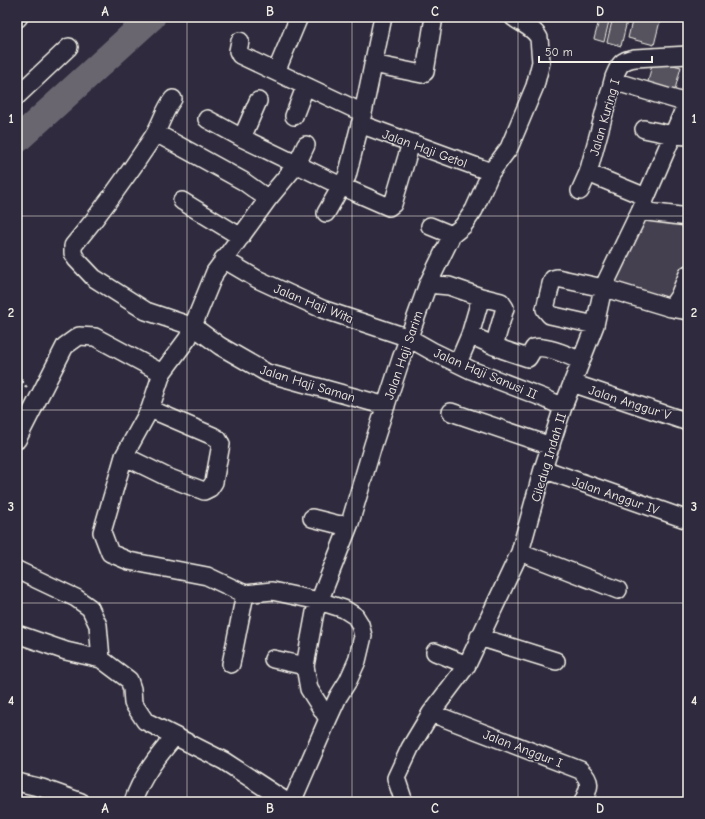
<svg xmlns="http://www.w3.org/2000/svg" width="705" height="819" font-family="'Comic Neue',sans-serif">
<style>
.green{fill:#454050;stroke:#9c989c}
.lines{fill:none;stroke-linecap:round;stroke-linejoin:round}
.river{stroke:#6a6670;stroke-width:27}
.building{fill:#56525f;stroke:#f4f1e8}
.minor-casing{stroke:#f4f1e8;stroke-width:20}
.path{stroke:#f4f1e8;stroke-width:2.5;stroke-dasharray:4 3;stroke-linecap:butt}
.minor{stroke:#2f2a3d;stroke-width:17}
.grid{fill:none;stroke:#f4f1e8;stroke-width:1;stroke-opacity:0.55}
.labels{text-anchor:middle;stroke-width:3;stroke-linejoin:round;paint-order:stroke}
.street-label{font-size:13px;fill:#f4f1e8;stroke:#2f2a3d}
.neatline{fill:none;stroke:#f4f1e8;stroke-width:1.5}
.grid-label{font-size:13px;text-anchor:middle;font-weight:bold;fill:#f4f1e8}
</style>
<rect width="100%" height="100%" fill="#2f2a3d"/>
<filter id="ink" filterUnits="userSpaceOnUse"><feTurbulence type="fractalNoise" baseFrequency=".025" numOctaves="2"/><feDisplacementMap in="SourceGraphic" scale="8" xChannelSelector="R" yChannelSelector="G"/><feConvolveMatrix kernelMatrix="1 2 1 2 8 2 1 2 1" color-interpolation-filters="sRGB"/></filter>
<g filter="url(#ink)">
<path class="green" d="M 640,211 L 688,221 L 688,309 L 603,288 Z"/>
<g class="lines">
<path class="river" d="M 17,140 L 152,17"/>
</g>
<path class="building" d="M 600,17 L 610,17 L 604,42 L 594,39 Z
M 613,17 L 628,17 L 621,46 L 607,42 Z
M 633,17 L 661,17 L 654,45 L 628,38 Z
M 653,60 L 681,67 L 674,93 L 647,86 Z"/>
<g class="lines">
<g class="minor-casing">
<path id="minor" d="M 17,19 L 19,17
M 240,41 L 238,51 L 240,55 L 276,72 L 299,17
M 373,64 L 417,73 L 422,74 L 425,72 L 434,17
M 276,72 L 363,113
M 613,81 L 687,103
M 17,96 L 69,47
M 173,99 C 164,110 161,125 153,137 C 128,175 102,211 73,246 L 73,253 L 76,259 L 94,278 L 146,311 L 194,327 L 220,346 L 267,373 L 386,406
M 294,116 L 304,90 L 308,87
M 207,119 L 242,138 L 341,186 L 389,207 L 393,204 L 411,143
M 360,124 L 491,172
M 644,129 L 673,135 L 688,136
M 156,133 L 243,181 L 268,199 L 215,272 L 188,338 L 162,373 L 150,409 L 124,456 L 102,532 L 110,553 L 129,561 L 207,576 L 245,594 L 272,591 L 319,601 L 344,609 L 355,616 L 360,624 L 363,636 L 357,661 L 348,681 L 338,697 L 328,719 L 292,802
M 242,138 L 258,101
M 588,173 L 646,197
M 580,191 L 588,173 L 614,77 C 619,65 621,60 635,58 L 688,55
M 268,199 L 297,164 L 306,145
M 182,201 L 241,237
M 640,211 L 688,217
M 326,213 L 347,176 L 363,113 L 383,17
M 430,226 L 452,235
M 223,259 L 257,279 L 322,309 L 409,338 L 432,351 L 471,370 L 544,398 L 563,407
M 428,284 L 449,286 L 481,297 L 501,302 L 505,308 L 494,346
M 671,308 L 679,296 L 688,274
M 595,325 L 550,315 L 545,309 L 551,284 L 553,279 L 557,278 L 608,289 L 671,308 L 688,311
M 470,335 L 504,350 L 528,358 L 534,348 C 545,345 570,356 581,361
M 458,363 L 470,335 L 481,297
M 572,383 L 688,422
M 451,412 L 551,446
M 17,440 L 65,346 L 79,336 L 95,337 L 162,373
M 124,456 L 167,477 L 204,491 L 210,488 L 214,482 L 221,444 L 218,439 L 213,436 L 150,409
M 543,469 L 688,520
M 312,518 L 340,525 L 350,523
M 520,552 L 618,590
M 17,570 L 76,598 L 90,608 L 98,625 L 101,659 L 129,680 L 132,689 L 133,703 L 145,721 L 224,761 L 287,802
M 17,634 L 66,651 L 101,659
M 479,637 L 556,661
M 435,652 L 467,665
M 273,659 L 305,666
M 231,664 L 245,594
M 431,713 L 580,770 C 593,782 589,788 583,802
M 328,719 L 309,689 L 305,666 L 315,612 L 350,523 L 373,445 L 401,359 L 428,284 L 452,235 L 463,226 L 474,210 L 491,172 L 509,148 L 535,86 L 541,62 L 539,38 C 534,28 522,24 513,17
M 17,782 L 42,788 L 81,802
M 133,802 C 141,777 158,756 174,737
M 404,802 L 396,778 L 410,748 L 431,713 L 467,665 L 520,552 L 543,469 L 563,407 L 595,325 L 603,288 L 640,211 L 688,100"/>
</g>
<path class="path" d="M 17,374 L 27,388"/>
<use href="#minor" class="minor"/>
</g>
</g>
<path class="grid" d="M 187,17 L 187,802M 352,17 L 352,802M 518,17 L 518,802M 17,216 L 688,216M 17,410 L 688,410M 17,603 L 688,603"/>
<g class="labels">
<g class="street-label">
<text transform="translate(604 117) rotate(-74)" y="5">Jalan Kuring I</text>
<text transform="translate(425 148) rotate(20)" y="5">Jalan Haji Getol</text>
<text transform="translate(314 303) rotate(22)" y="5">Jalan Haji Wita</text>
<text transform="translate(403 355) rotate(-71)" y="5">Jalan Haji Sarim</text>
<text transform="translate(486 373) rotate(23)" y="5">Jalan Haji Sanusi II</text>
<text transform="translate(308 383) rotate(17)" y="5">Jalan Haji Saman</text>
<text transform="translate(630 402) rotate(18)" y="5">Jalan Anggur V</text>
<text transform="translate(548 457) rotate(-73)" y="5">Ciledug Indah II</text>
<text transform="translate(616 495) rotate(19)" y="5">Jalan Anggur IV</text>
<text transform="translate(523 748) rotate(21)" y="5">Jalan Anggur I</text>
</g>
</g>
<rect width="705" height="819" fill="none" stroke="#2f2a3d" stroke-width="44"/>
<path d="M539 56v6h113v-6" fill="none" stroke="#f4f1e8" stroke-width="2"/>
<text x="545" y="56" font-size="12" fill="#f4f1e8" stroke="#2f2a3d" stroke-width="3" paint-order="stroke">50 m</text>
<rect x="22" y="22" width="661" height="775" class="neatline"/>
<g class="grid-label">
<text x="105" y="16">A</text>
<text x="270" y="16">B</text>
<text x="435" y="16">C</text>
<text x="600" y="16">D</text>
<text x="11" y="123">1</text>
<text x="694" y="123">1</text>
<text x="11" y="317">2</text>
<text x="694" y="317">2</text>
<text x="11" y="511">3</text>
<text x="694" y="511">3</text>
<text x="11" y="705">4</text>
<text x="694" y="705">4</text>
<text x="105" y="813">A</text>
<text x="270" y="813">B</text>
<text x="435" y="813">C</text>
<text x="600" y="813">D</text>
</g>
</svg>
